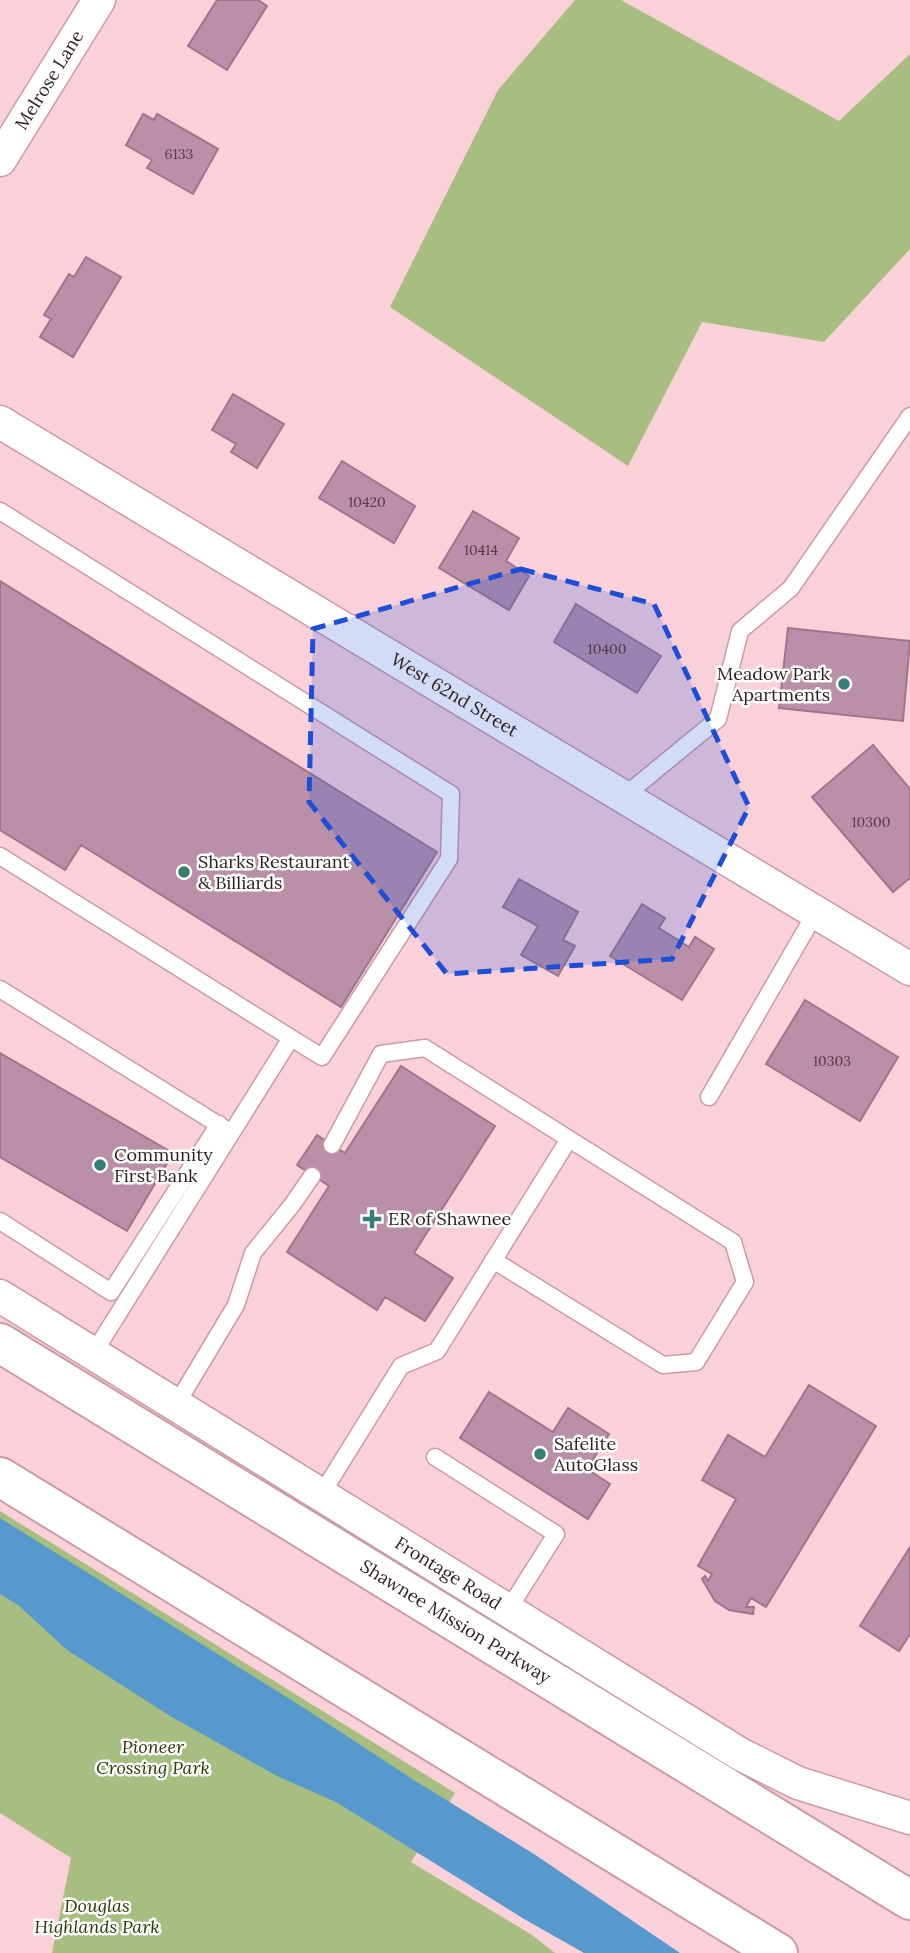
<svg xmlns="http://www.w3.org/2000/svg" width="910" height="1953" font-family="Lora,serif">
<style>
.green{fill:#a7be80}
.water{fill:#5899cd}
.building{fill:#ba90a8;stroke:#9e768c;stroke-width:2}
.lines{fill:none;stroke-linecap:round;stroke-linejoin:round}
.lane-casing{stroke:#cb9ba5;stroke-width:19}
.street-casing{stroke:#cb9ba5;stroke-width:35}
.highway-casing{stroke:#cb9ba5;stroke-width:42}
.lane{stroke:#fff;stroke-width:16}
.street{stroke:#fff;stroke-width:32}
.highway{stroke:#fff;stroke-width:38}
.marked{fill:#1d4ed8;fill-opacity:0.2;stroke:#1d4ed8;stroke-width:5;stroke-dasharray:14 9;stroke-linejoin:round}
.poi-dot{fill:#377e75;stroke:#fefefe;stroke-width:2.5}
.labels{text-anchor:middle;stroke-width:5;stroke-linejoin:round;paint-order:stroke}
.number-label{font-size:14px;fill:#523a43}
.street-label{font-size:18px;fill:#2f1d21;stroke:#fefefe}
.poi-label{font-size:18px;fill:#2f1d21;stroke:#fefefe;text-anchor:start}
.park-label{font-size:18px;font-style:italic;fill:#2c3b03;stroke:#fefefe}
</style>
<rect width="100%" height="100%" fill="#fad1d9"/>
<path class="green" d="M 575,0 L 621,0 L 839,121 L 910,54 L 910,249 L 824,342 L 702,322 L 628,466 L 390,307 L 498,90 Z
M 0,1511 L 455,1793 L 411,1862 L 532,1935 L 555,1953 L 52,1953 L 71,1858 L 0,1813 Z"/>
<path class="water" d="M 0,1518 L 301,1706 L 417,1782 L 534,1854 L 680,1953 L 584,1953 L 524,1919 L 336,1802 L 277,1776 L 170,1716 L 67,1650 L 18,1605 L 0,1594 Z"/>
<path class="building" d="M 217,0 L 258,0 L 267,6 L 227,70 L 188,46 Z
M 143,114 L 154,120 L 157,114 L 218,149 L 193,194 L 147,168 L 152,160 L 126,145 Z
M 86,257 L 121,277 L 73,357 L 40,337 L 51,319 L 44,315 L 69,274 L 74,277 Z
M 233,394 L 284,424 L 257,468 L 231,452 L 236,444 L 212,430 Z
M 342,461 L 415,506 L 394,543 L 319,498 Z
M 473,511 L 519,538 L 506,561 L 529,576 L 509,610 L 439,568 Z
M 0,581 L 437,852 L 341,1007 L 81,845 L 65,870 L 0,830 Z
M 576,604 L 661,656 L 637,693 L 554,642 Z
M 788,628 L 910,641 L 903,721 L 779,708 Z
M 873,745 L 910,789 L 910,878 L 893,892 L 812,797 Z
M 519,879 L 578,912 L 563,940 L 575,946 L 558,976 L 521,955 L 538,926 L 503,907 Z
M 642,904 L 665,918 L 659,928 L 689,947 L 695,937 L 714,949 L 682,1000 L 610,956 Z
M 805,1000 L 898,1057 L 860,1121 L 766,1064 Z
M 0,1053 L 173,1153 L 127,1231 L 0,1157 Z
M 401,1066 L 495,1126 L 414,1253 L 453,1278 L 425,1321 L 385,1297 L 377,1310 L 287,1252 L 329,1186 L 297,1165 L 317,1135 L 345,1153 Z
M 809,1385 L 876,1426 L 766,1607 L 751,1598 L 746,1607 L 754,1607 L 753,1614 L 729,1610 L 715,1601 L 702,1579 L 705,1576 L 708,1581 L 712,1574 L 698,1566 L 736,1499 L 702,1480 L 728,1435 L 765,1457 Z
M 489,1392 L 553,1432 L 568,1408 L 609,1434 L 587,1469 L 610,1484 L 588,1519 L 460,1438 Z
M 910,1547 L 910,1634 L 899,1651 L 860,1626 Z"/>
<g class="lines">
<g class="lane-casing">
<path id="lane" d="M 0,511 L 451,794 L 449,859 L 322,1057 L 291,1038
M 623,797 L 718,719 L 740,631 L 791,588 L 910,416
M 0,856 L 291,1038 L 93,1354
M 0,989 L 227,1130
M 709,1097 L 816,912
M 332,1145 L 381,1054 L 425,1048 L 569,1139
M 0,1221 L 111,1292 L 219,1124
M 176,1405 L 236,1305 L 253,1253 L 292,1205 L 312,1176
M 435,1457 L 556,1534 L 508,1610
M 321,1495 L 401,1366 L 437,1351 L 569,1139 L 733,1242 L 745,1282 L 696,1362 L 663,1365 L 493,1260"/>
</g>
<g class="street-casing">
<g id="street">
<path id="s1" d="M 0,160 L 99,0"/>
<path id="s2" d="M 0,422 L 910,969"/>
<path id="s3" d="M 0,1296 L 740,1754 L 798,1783 L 910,1818"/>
</g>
</g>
<g class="highway-casing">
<g id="highway">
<path id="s4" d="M 0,1343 L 910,1900"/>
<path d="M 0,1477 L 778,1953"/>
</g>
</g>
<use href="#lane" class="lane"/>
<use href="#street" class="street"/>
<use href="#highway" class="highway"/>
</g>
<path class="marked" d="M 521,569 L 654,604 L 749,807 L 672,959 L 447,974 L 309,802 L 313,629 Z"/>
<g class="poi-dot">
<circle cx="844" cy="684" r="7"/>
<circle cx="184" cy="872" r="7"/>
<circle cx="100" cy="1165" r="7"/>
<path d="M368.5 1208.5h7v7h7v7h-7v7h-7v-7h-7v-7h7z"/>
<circle cx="540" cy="1454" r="7"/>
</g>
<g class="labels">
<g class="number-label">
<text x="179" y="159">6133</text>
<text x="367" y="507">10420</text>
<text x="481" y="555">10414</text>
<text x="607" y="654">10400</text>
<text x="871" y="827">10300</text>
<text x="832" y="1066">10303</text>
</g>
<g class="street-label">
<text dy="6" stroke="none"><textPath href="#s1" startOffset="94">Melrose Lane</textPath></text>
<text dy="6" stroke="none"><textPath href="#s2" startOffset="530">West 62nd Street</textPath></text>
<text dy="6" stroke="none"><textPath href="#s3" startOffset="527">Frontage Road</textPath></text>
<text dy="6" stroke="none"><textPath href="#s4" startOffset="534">Shawnee Mission Parkway</textPath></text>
</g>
<g class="poi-label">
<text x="830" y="680" text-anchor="end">Meadow Park<tspan x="830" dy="21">Apartments</tspan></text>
<text x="198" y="868">Sharks Restaurant<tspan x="198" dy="21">&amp; Billiards</tspan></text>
<text x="114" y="1161">Community<tspan x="114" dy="21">First Bank</tspan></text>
<text x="388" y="1225">ER of Shawnee</text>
<text x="554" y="1450">Safelite<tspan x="554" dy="21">AutoGlass</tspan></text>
</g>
<g class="park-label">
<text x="153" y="1753">Pioneer<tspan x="153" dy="21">Crossing Park</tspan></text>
<text x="97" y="1912">Douglas<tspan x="97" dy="21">Highlands Park</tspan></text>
</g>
</g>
</svg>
